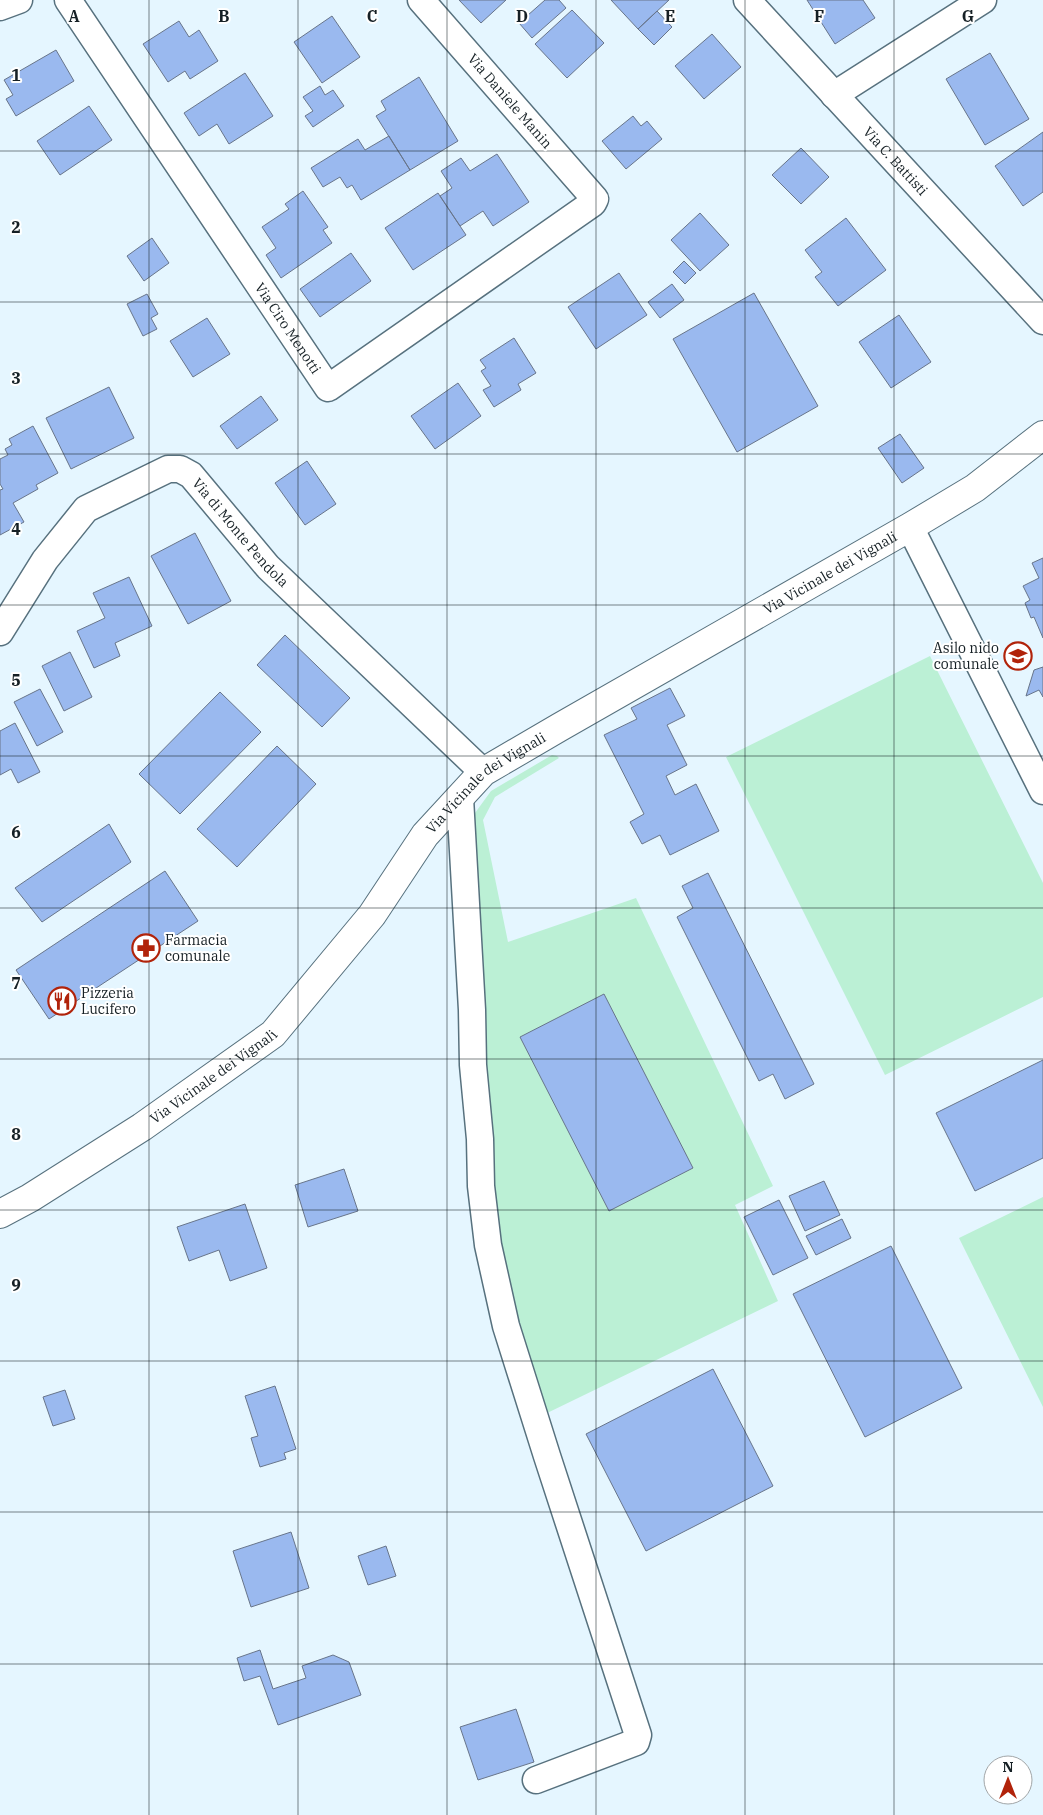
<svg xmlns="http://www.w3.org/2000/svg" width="1043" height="1815" font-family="'IBM Plex Serif',serif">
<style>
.green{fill:#bbf0d5}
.building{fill:#9ab9ef;stroke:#68758a}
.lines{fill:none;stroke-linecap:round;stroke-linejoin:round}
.minor-casing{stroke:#57717e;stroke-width:29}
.tertiary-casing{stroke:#57717e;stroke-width:30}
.minor{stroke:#fff;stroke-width:26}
.tertiary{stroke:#fff;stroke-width:28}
.grid{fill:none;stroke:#162025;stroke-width:1;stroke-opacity:0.55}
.labels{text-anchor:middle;stroke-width:4;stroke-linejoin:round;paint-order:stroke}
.street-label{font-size:14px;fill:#162025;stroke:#fff}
.poi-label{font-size:14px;fill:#162025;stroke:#fff;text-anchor:start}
.grid-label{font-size:16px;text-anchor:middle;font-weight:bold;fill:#162025;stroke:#fff;stroke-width:4;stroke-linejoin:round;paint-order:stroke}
</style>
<rect width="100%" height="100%" fill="#e5f6ff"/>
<path class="green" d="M 930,656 L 1043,883 L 1043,997 L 885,1075 L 726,757 Z
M 552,755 L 557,756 L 559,758 L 495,797 L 483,820 L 508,942 L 636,898 L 773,1186 L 735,1205 L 778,1301 L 543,1415 L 494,1231 L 467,824 L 491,791 Z
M 1043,1197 L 1043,1407 L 959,1238 Z"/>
<path class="building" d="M 459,0 L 506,0 L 481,23 Z
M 545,0 L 559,0 L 566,8 L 532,38 L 519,23 Z
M 611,0 L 669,0 L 638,29 Z
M 807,0 L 863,0 L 875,18 L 835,44 Z
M 572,10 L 604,43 L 567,78 L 535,44 Z
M 657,11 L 672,27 L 654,45 L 638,29 Z
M 332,16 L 360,57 L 322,83 L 294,42 Z
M 179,21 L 189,37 L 199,30 L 218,61 L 190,79 L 185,71 L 168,82 L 143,44 Z
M 712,34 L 741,67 L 704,99 L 675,66 Z
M 56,50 L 74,81 L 16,116 L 6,99 L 13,95 L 4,80 Z
M 990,53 L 1029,119 L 985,145 L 946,79 Z
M 245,73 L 273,116 L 229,144 L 217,124 L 199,136 L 184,113 Z
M 419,77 L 458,141 L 410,170 L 376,116 L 386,110 L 381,101 Z
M 320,86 L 325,95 L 333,90 L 344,106 L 313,127 L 305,116 L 313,111 L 303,97 Z
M 89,106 L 112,140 L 60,175 L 37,141 Z
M 633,116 L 641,126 L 647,121 L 662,139 L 626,169 L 602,141 Z
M 1043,132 L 1043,192 L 1023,206 L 995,166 Z
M 389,136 L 410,170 L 361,200 L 352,185 L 347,188 L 340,177 L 323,187 L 311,168 L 358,139 L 365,150 Z
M 801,148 L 829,177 L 801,204 L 772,175 Z
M 497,154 L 529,202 L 493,226 L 483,211 L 460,226 L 440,196 L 452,188 L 441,171 L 461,158 L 470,171 Z
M 303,191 L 328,227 L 323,230 L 332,243 L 281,278 L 266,255 L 276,248 L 262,227 L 289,209 L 285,204 Z
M 438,193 L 466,235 L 413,270 L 385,228 Z
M 700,213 L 729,245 L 700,271 L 671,240 Z
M 846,218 L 886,270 L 838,306 L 815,277 L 822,272 L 805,250 Z
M 152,238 L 169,263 L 144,281 L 127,256 Z
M 351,253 L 371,281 L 320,317 L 300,289 Z
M 684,261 L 696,273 L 685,284 L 673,272 Z
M 619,273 L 647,315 L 596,349 L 568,307 Z
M 672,284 L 684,300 L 660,318 L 648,302 Z
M 754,293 L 818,406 L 737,452 L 673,339 Z
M 147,294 L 158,314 L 151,318 L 157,329 L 143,336 L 127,304 Z
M 899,315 L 931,362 L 891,388 L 859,342 Z
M 207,318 L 230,354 L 193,377 L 170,341 Z
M 514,338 L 536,373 L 518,384 L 521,390 L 494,407 L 483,390 L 491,386 L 481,371 L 486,368 L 480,360 Z
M 458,383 L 481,416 L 435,449 L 411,416 Z
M 109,387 L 134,438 L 71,469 L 46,418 Z
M 261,396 L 278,420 L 237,449 L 220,426 Z
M 33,426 L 58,473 L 36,485 L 38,489 L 13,503 L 24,522 L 0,535 L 0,490 L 3,489 L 0,484 L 0,459 L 8,455 L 5,449 L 12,445 L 9,439 Z
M 900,434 L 924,468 L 902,483 L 878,448 Z
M 307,461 L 336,504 L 305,525 L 275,483 Z
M 195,533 L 231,601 L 188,624 L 151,556 Z
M 1043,558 L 1043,638 L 1034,617 L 1031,618 L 1025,603 L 1030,600 L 1023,586 L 1039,578 L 1032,563 Z
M 129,577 L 152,626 L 115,643 L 120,656 L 94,668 L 77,631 L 105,618 L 93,593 Z
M 285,635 L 350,698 L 322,727 L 257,665 Z
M 70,652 L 92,697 L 64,711 L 42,666 Z
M 1043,667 L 1043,697 L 1039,690 L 1026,696 L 1034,670 Z
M 670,688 L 685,716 L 667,725 L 687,765 L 666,776 L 675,795 L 696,784 L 719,831 L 670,855 L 660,835 L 642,844 L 630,822 L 644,814 L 604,735 L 637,719 L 631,708 Z
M 40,689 L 63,732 L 37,746 L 14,702 Z
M 220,692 L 261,732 L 180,814 L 139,774 Z
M 15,723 L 40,772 L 18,783 L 11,769 L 0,775 L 0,731 Z
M 277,746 L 316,784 L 237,867 L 197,829 Z
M 109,824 L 131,862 L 42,922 L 15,888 Z
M 165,871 L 198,921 L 49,1019 L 16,970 Z
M 708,873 L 814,1084 L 785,1099 L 773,1074 L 759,1081 L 677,917 L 693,908 L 682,886 Z
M 604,994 L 693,1168 L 609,1211 L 520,1037 Z
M 1043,1060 L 1043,1158 L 975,1191 L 936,1113 Z
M 344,1169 L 358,1211 L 308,1227 L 295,1185 Z
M 824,1181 L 840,1215 L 805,1231 L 789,1196 Z
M 779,1200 L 808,1258 L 773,1275 L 744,1217 Z
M 245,1204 L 267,1268 L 230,1281 L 219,1250 L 189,1261 L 177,1227 Z
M 842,1219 L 851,1238 L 816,1255 L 806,1236 Z
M 891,1246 L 962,1388 L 865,1437 L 793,1294 Z
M 713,1369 L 773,1486 L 646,1551 L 586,1434 Z
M 275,1386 L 296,1449 L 284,1453 L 286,1459 L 260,1467 L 251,1438 L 258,1436 L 245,1396 Z
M 65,1390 L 75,1419 L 53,1426 L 43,1397 Z
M 291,1532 L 309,1588 L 251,1607 L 233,1551 Z
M 386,1546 L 396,1576 L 368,1585 L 358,1556 Z
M 260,1650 L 273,1689 L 306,1678 L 302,1666 L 333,1655 L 349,1662 L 361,1695 L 278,1725 L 260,1676 L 244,1681 L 237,1658 Z
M 516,1709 L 534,1762 L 478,1780 L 460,1727 Z"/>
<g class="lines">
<g class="minor-casing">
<g id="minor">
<path id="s1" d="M 68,0 L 328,388 L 593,203 L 595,199 L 421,0"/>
<path id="s2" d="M 747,0 L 1043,321"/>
<path d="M 0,7 L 19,0"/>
<path d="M 834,95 L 983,0"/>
<path d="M 910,527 L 1043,791"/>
<path id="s3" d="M 0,632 L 45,560 L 86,509 L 168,469 L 180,469 L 191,475 L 268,567 L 483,772"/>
<path d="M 460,798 L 472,1010 L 473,1065 L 480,1139 L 481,1186 L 488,1245 L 506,1326 L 547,1456 L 638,1735 L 636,1742 L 536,1780"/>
</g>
</g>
<g class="tertiary-casing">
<g id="tertiary">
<path id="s4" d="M 0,1214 L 30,1198 L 142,1127 L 273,1034 L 372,915 L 425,835 L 483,772 L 560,727 L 910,527 L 975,488 L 1043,435"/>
</g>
</g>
<use href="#minor" class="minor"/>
<use href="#tertiary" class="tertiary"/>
</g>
<path class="grid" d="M 149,0 L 149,1815M 298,0 L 298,1815M 447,0 L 447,1815M 596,0 L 596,1815M 745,0 L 745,1815M 894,0 L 894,1815M 0,151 L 1043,151M 0,302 L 1043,302M 0,454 L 1043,454M 0,605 L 1043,605M 0,756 L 1043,756M 0,908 L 1043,908M 0,1059 L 1043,1059M 0,1210 L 1043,1210M 0,1361 L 1043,1361M 0,1512 L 1043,1512M 0,1664 L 1043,1664"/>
<defs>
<g id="school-ring" transform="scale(1.4375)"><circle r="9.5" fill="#fff" stroke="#b1230a" stroke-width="1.5"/><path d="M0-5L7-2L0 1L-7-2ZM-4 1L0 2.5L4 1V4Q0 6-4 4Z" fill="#b1230a"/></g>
<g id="pharmacy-ring" transform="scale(1.4375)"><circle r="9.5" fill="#fff" stroke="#b1230a" stroke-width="1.5"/><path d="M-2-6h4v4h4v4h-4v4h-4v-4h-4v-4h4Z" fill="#b1230a"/></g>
<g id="restaurant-ring" transform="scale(1.4375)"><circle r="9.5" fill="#fff" stroke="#b1230a" stroke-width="1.5"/><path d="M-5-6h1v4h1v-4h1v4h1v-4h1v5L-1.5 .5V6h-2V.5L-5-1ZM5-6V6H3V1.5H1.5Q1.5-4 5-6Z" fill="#b1230a"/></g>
</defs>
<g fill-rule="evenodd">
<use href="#school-ring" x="1018" y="656"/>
<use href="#pharmacy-ring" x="146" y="948"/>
<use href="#restaurant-ring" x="62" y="1001"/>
</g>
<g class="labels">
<g class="street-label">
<text transform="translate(510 101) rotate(49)" y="5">Via Daniele Manin</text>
<text dy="5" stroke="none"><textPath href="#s2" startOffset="219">Via C. Battisti</textPath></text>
<text dy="5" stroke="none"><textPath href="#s1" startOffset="395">Via Ciro Menotti</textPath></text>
<text dy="5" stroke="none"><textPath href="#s3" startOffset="342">Via di Monte Pendola</textPath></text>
<text dy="5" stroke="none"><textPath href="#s4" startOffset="1064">Via Vicinale dei Vignali</textPath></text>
<text dy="5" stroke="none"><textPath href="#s4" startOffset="659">Via Vicinale dei Vignali</textPath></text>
<text dy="5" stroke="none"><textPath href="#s4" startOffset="254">Via Vicinale dei Vignali</textPath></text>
</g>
<g class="poi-label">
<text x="999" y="653" text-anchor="end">Asilo nido<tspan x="999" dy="16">comunale</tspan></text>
<text x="165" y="945">Farmacia<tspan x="165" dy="16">comunale</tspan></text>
<text x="81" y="998">Pizzeria<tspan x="81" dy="16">Lucifero</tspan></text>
</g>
</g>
<g class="grid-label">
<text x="74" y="22">A</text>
<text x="224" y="22">B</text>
<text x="372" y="22">C</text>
<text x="522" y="22">D</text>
<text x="670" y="22">E</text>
<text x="819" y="22">F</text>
<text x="968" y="22">G</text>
<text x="16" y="81">1</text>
<text x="16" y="233">2</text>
<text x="16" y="384">3</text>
<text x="16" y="535">4</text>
<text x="16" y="686">5</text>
<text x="16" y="838">6</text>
<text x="16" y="989">7</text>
<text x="16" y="1140">8</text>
<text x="16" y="1291">9</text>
</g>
<g transform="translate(1008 1780)"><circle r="24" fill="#ffffff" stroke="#a2a6a8"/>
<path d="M0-4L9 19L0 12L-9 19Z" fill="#b1230a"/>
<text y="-8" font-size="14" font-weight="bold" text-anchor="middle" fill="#162025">N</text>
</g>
</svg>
